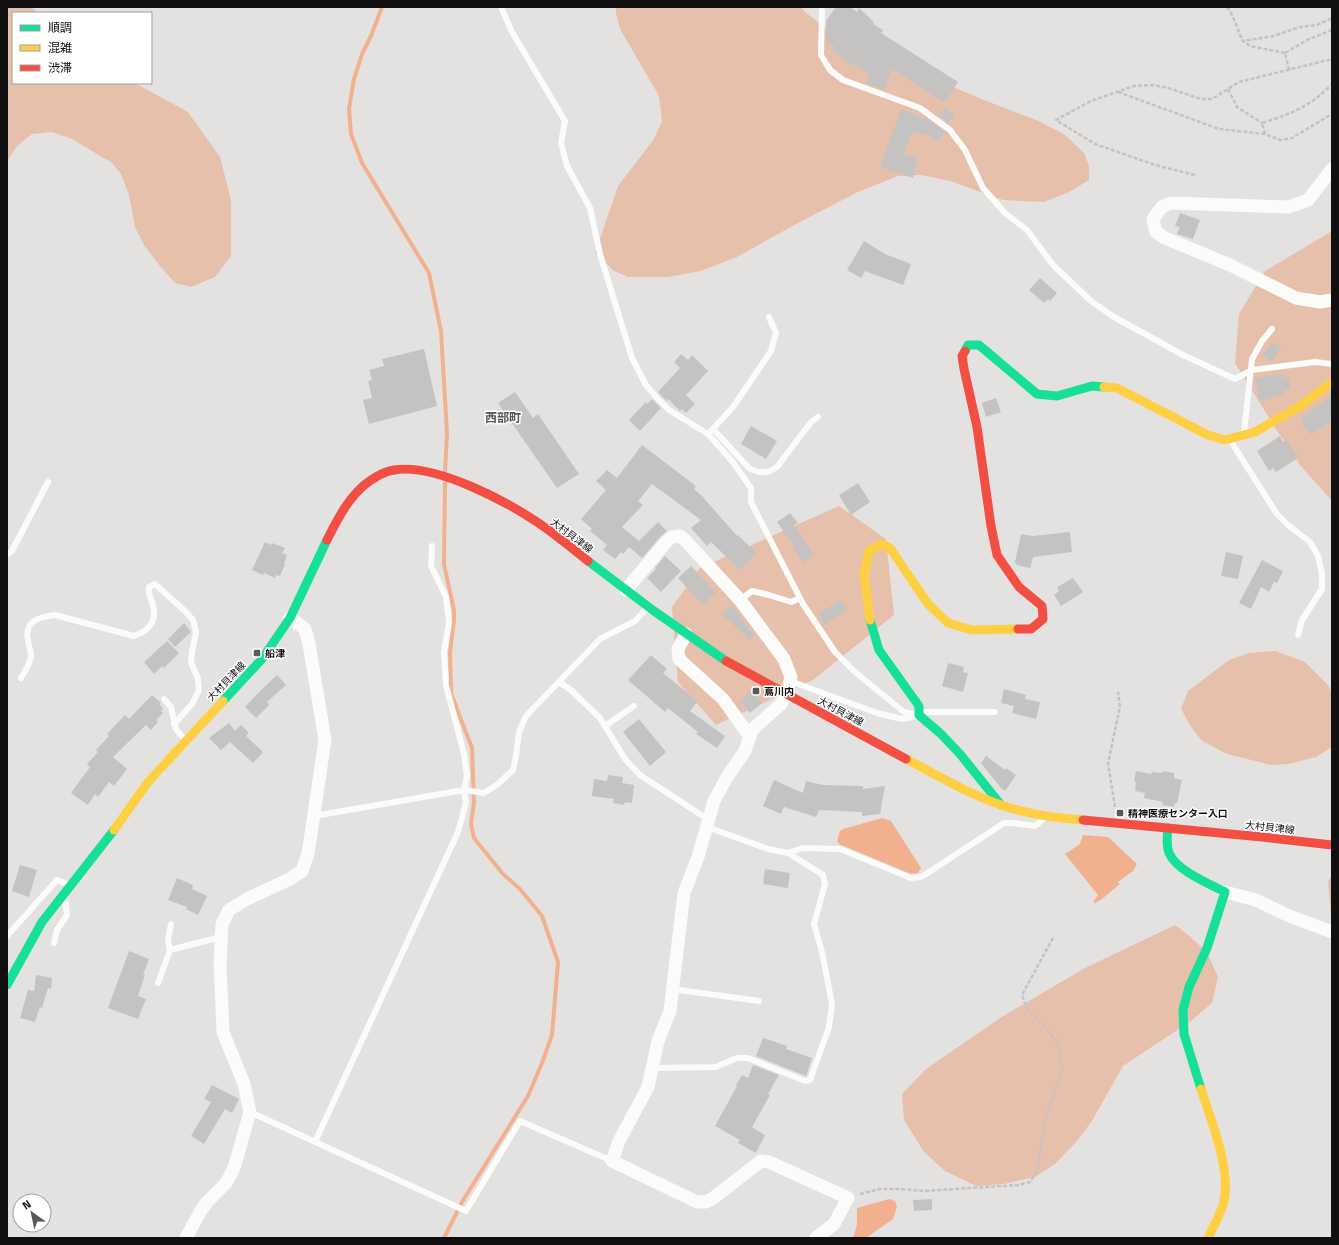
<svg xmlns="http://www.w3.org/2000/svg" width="1339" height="1245" font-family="'Titillium Web','Noto Sans JP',sans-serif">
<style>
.green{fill:#e7c0ac}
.water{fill:#f2b18e}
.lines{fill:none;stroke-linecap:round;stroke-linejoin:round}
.stream{stroke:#f2b18e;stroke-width:4}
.building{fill:#c5c3c2}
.path{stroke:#c4c3c3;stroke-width:2.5;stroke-dasharray:4 2;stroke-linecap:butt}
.lane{stroke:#fbfbfa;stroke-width:6}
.street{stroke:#fbfbfa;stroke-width:13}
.fast{stroke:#16e098;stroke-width:9}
.slow{stroke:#ffcf43;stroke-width:9}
.jam{stroke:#f24e42;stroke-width:9}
.poi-dot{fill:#5b5958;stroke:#fff;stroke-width:1.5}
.labels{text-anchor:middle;stroke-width:3;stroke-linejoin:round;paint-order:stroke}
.street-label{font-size:10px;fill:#110f0f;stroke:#fff}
.poi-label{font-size:10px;font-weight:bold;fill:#110f0f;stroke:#fff;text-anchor:start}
.quarter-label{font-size:12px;font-weight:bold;fill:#575452;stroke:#fff}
</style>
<rect width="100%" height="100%" fill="#e4e2e0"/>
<path class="green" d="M 7,7 L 32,7 L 37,13 L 13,13 L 13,83 L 135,83 L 188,112 L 220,157 L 231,200 L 231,256 L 215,277 L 191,287 L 175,283 L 160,266 L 144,245 L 135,227 L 129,195 L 121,174 L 112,163 L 72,139 L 52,132 L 32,134 L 17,146 L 7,161 Z
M 616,7 L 801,7 L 805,12 L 843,41 L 984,100 L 1039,121 L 1065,135 L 1084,153 L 1089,166 L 1089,180 L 1069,192 L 1044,202 L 1003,200 L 950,181 L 921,175 L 898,176 L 858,192 L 796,224 L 737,257 L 701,271 L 668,277 L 628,277 L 614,271 L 595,253 L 618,186 L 654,139 L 662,121 L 659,96 L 620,29 L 616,13 Z
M 1332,231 L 1332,501 L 1300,465 L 1274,426 L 1235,363 L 1239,314 L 1265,271 Z
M 839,506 L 886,539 L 894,615 L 813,680 L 716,725 L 678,682 L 672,607 L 700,568 Z
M 1275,651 L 1305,662 L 1328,685 L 1332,693 L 1332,747 L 1316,757 L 1288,764 L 1271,765 L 1227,754 L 1202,741 L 1192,728 L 1181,709 L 1188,691 L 1229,660 L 1249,653 Z
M 1332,875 L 1332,925 L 1328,881 Z
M 1175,925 L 1186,933 L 1207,952 L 1218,977 L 1212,1003 L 1191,1021 L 1123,1066 L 1092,1121 L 1077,1141 L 1055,1164 L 1035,1177 L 1004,1184 L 976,1186 L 945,1171 L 924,1152 L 904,1120 L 902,1094 L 926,1069 L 1003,1016 L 1085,968 Z"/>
<path class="water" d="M 882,818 L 891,821 L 921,868 L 918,873 L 911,874 L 839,844 L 837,841 L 840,831 L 843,829 Z
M 1083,835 L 1108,837 L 1137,864 L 1133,871 L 1118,882 L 1120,884 L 1102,899 L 1095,903 L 1093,902 L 1098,895 L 1065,854 L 1080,844 Z
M 889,1199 L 895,1201 L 897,1207 L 893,1219 L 866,1238 L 853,1238 L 857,1225 L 857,1208 Z"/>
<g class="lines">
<path class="stream" d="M 382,7 L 371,36 L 362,54 L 354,79 L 349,109 L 351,134 L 362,163 L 429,273 L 441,331 L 447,433 L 445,472
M 444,1238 L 462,1202 L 528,1096 L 542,1063 L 552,1035 L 558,962 L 542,916 L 520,889 L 503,874 L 474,838 L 471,824 L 474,802 L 472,748 L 451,693 L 450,652 L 454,621 L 454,610 L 444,564 L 445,483"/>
</g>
<path class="building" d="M 836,7 L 850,7 L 857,12 L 859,8 L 874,22 L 873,24 L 883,30 L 881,33 L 958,82 L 945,103 L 892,69 L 884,90 L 866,83 L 869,75 L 832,51 L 835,47 L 826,41 L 826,21 Z
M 946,108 L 955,115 L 948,123 L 939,116 Z
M 901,109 L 928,120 L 945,132 L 937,142 L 925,133 L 925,135 L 917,132 L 916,134 L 912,133 L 904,154 L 918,158 L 913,178 L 880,167 Z
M 1180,213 L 1200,220 L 1193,239 L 1177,234 L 1180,227 L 1175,226 Z
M 864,241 L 885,254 L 911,264 L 903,285 L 865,271 L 861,278 L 847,270 Z
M 1040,278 L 1057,293 L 1050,301 L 1048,299 L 1044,303 L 1029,290 Z
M 1272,342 L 1281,348 L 1272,362 L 1262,356 Z
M 424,349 L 437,406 L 369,424 L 363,400 L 372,398 L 368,381 L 372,380 L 369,370 L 384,366 L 382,359 Z
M 681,354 L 688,360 L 692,355 L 708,371 L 686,395 L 695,404 L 686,413 L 682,409 L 680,411 L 668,399 L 667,401 L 658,392 L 680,368 L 674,362 Z
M 1283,374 L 1284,378 L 1289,377 L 1291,389 L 1283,391 L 1283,395 L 1271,396 L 1271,399 L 1259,401 L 1255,378 Z
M 515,392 L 533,418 L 538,414 L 579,474 L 557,488 L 498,403 Z
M 1332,396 L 1332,421 L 1311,435 L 1300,419 Z
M 996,398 L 1001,412 L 986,417 L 982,403 Z
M 652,399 L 661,408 L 640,431 L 629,420 L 646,402 L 647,404 Z
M 751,426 L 777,441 L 766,459 L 741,444 Z
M 1280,436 L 1283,442 L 1287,440 L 1298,458 L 1276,472 L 1273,468 L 1269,471 L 1257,451 Z
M 642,445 L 696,486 L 694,489 L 702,496 L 737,536 L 738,535 L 757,554 L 740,570 L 711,542 L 707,546 L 691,528 L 701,520 L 652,484 L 638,501 L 643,505 L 622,527 L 639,541 L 658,522 L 667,531 L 660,537 L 642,558 L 629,547 L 623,554 L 621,552 L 615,559 L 603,550 L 607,545 L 590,531 L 592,529 L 581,519 L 606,490 L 596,481 L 607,470 L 617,478 Z
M 858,483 L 870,502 L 851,515 L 839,495 Z
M 790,513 L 798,523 L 794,525 L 814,555 L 803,563 L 794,549 L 795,548 L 777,522 Z
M 1070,532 L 1072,552 L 1033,557 L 1030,568 L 1017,565 L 1015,562 L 1021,534 L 1032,536 Z
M 265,542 L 271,545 L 272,543 L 285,548 L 282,553 L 287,555 L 284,564 L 285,564 L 280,576 L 276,575 L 275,578 L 264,573 L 263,575 L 252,570 Z
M 1226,552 L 1243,556 L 1238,579 L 1221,576 Z
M 665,556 L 681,571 L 661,592 L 647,578 L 656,569 L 655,568 Z
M 1262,560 L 1283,571 L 1277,583 L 1274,582 L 1269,592 L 1261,587 L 1251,609 L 1239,603 Z
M 691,566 L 716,592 L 703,605 L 678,578 Z
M 1073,578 L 1083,592 L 1061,606 L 1054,595 L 1059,591 L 1057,587 Z
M 840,600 L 847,610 L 824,625 L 817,615 Z
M 731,605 L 741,615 L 739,617 L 755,635 L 749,640 L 722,614 Z
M 184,623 L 191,632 L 175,647 L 168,639 Z
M 167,641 L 179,653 L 164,668 L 162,666 L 154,674 L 144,662 Z
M 651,655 L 667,669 L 663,673 L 698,701 L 690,711 L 725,736 L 717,748 L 696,734 L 698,732 L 668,708 L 665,712 L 628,680 Z
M 948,663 L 964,667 L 963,672 L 968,673 L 963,692 L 942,686 Z
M 277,675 L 286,685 L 267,702 L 269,705 L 256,718 L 245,707 L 260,691 Z
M 1004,689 L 1026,695 L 1025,699 L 1040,702 L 1036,719 L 1012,713 L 1014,706 L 1001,703 Z
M 751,690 L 762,703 L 750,713 L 739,701 Z
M 152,695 L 161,703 L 159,704 L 163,708 L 161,711 L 163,713 L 156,720 L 158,722 L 151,730 L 146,725 L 113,757 L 127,769 L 114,786 L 109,782 L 98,797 L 95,794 L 88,805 L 71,793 L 90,767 L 87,764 L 98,752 L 96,750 L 109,736 L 107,734 L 125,715 L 129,719 Z
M 639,719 L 666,752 L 650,766 L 623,732 Z
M 229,723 L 235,731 L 241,725 L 249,733 L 246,736 L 263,752 L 253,763 L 230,742 L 221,750 L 209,738 Z
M 986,756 L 1005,770 L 1006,768 L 1016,775 L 1005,791 L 1001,788 L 981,763 Z
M 1136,771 L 1151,774 L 1152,772 L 1162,773 L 1163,771 L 1174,773 L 1174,778 L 1182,780 L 1177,803 L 1175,803 L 1174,807 L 1162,805 L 1163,802 L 1144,798 L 1145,793 L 1135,791 L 1136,782 L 1134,782 Z
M 608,775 L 623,777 L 622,783 L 634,785 L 632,803 L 625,802 L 624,805 L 613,803 L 614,799 L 592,796 L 594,779 L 607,781 Z
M 774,780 L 803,793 L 806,781 L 823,785 L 863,786 L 863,789 L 885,786 L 880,814 L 862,816 L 862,812 L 819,810 L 816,817 L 784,807 L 781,814 L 763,806 Z
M 20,865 L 37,870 L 29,897 L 12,891 Z
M 765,869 L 790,873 L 788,888 L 763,884 Z
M 177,878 L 193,885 L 192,889 L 207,896 L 198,915 L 186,909 L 187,907 L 168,900 Z
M 129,951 L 149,959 L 143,975 L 145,975 L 138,996 L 146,999 L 138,1019 L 108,1008 Z
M 36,975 L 52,978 L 51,989 L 48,988 L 42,1008 L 40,1007 L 35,1022 L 20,1018 L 28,990 L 34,991 Z
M 763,1038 L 787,1046 L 786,1049 L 812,1058 L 806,1076 L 756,1056 Z
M 753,1065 L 779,1075 L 768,1094 L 770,1095 L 752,1127 L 765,1135 L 756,1153 L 738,1143 L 740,1140 L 715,1126 L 737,1086 L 736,1085 L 742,1075 L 748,1078 Z
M 212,1085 L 239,1099 L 232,1113 L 225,1109 L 204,1144 L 191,1136 L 211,1102 L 204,1099 Z
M 932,1199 L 932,1210 L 914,1211 L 913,1200 Z"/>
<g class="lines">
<path class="path" d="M 1227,7 C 1235,17 1237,30 1243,41
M 1285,53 L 1250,46 L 1243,41 L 1273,36 L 1300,27 L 1317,25 L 1332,18
M 1289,70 L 1285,53 L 1309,39 L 1332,30
M 1228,89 L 1237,107 L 1262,123
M 1118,92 L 1219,129 L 1265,134 L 1280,140 L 1292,138 L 1332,114
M 1265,134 L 1262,123 C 1281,117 1299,111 1315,99 C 1321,95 1326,89 1332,85
M 1195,175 L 1155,165 L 1095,144 L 1056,120 L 1091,101 L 1134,86 L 1153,85 L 1168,88 L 1201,99 L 1212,99 L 1239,82 L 1332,59
M 1115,807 L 1108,763 L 1120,707 L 1118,692
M 860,1194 L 879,1189 L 901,1189 L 924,1191 L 1018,1185 L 1030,1182 L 1037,1171 L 1046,1114 L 1062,1070 L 1058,1044 L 1048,1030 L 1027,1009 L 1022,995 L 1054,936"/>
<path class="lane" d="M 501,7 L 512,32 L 565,121 L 561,143 L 567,166 L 590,208 L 600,254 L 632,358 L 646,385 L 657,398 L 669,410 L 708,434 L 732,461 L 751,488 L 751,502 L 803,604 L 835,652 L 855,672 L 904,712 L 917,715
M 822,7 L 821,55 L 830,70 L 843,80 L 920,108 L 950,130 L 965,150 L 983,188 L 1005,213 L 1027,230 L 1053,265 L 1091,301 L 1114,317 L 1183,355 L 1235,379 L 1252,370 L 1315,362 L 1332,364
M 713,429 L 750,469 L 759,472 L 768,472 L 777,467 L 811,422 L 818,417
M 711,431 L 733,407 L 771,351 L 776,333 L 769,317
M 1244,433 L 1252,359 L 1262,341 L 1272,329
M 1230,440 L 1277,514 L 1288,525 L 1310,542 L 1318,556 L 1322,574 L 1322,589 L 1302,620 L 1298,635
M 7,555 L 12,551 L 48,482
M 740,600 L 752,591 L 769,595 L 791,602 L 800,598
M 21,678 C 25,671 31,663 31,655 C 31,650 28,645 28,640 C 24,621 39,617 55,615 L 134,636 C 151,630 158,619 152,602 C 150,596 148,593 149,587 L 155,584 L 185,611 L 193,620 L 196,632 L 192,652 L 191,662 L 198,679 L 199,690 L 192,704 L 174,724
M 790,681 L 877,713 L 902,719 L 917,716
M 559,682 L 571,690 L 600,718 L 625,759 L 640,775 L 709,820
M 164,699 L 171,707 L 176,729 L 184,739
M 922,712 L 995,712
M 605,726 L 634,706
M 314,816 L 464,790 L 484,793 L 498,784 L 513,770 L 516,756 L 519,732 L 526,716 L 600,639 L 635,621 L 647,608
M 707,827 L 768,849 L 788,853 L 803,848 L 840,849 L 911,878 L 921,877 L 926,874 L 1004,823 L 1012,823 L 1035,826 L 1042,820
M 7,936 L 57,880 L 67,884
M 54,943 L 57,930 L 67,915 L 65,900
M 170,950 L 168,940 L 171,924
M 158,983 L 170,950 L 221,937
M 672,989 L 759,1001
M 652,1068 L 716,1067 L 737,1058 L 748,1058 L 805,1081 L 810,1080 L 829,1027 L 832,1004 L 822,952 L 814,924 L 825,884 L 823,875 L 788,853
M 250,1112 L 466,1211 L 520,1121 L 612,1161
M 315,1142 L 458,832 L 466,803 L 464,790 L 467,776 L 464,754 L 446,685 L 444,652 L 449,623 L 446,597 L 431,566 L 432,546"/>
<path class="street" d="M 1332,169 L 1308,200 L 1289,207 L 1171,203 L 1162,207 L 1153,219 L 1156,232 L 1165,238 L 1230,265 L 1296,298 L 1320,302 L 1332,300
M 626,590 L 666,542 L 672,537 L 680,536 L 685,540 L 740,600 L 784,659 L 791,677 L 787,694 L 781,704 L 752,730 L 745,751 L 727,777 L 714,801 L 698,857 L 684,893 L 670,1011 L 658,1041 L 648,1087 L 619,1141 L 612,1161 L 697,1202 L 705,1202 L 712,1199 L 761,1161 L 769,1162 L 848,1198 L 834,1224 L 816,1238
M 686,634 L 678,649 L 679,659 L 723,699 L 750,737
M 1225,892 L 1256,900 L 1287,915 L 1332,932
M 186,1238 L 200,1212 L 207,1202 L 226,1183 L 234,1168 L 250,1112 L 244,1084 L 223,1032 L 220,965 L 222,924 L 229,910 L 247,899 L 290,879 L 302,871 L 308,854 L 325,740 L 309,644 L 305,629 L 290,618"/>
<path class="fast" d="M 965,351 L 968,345 L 979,345 L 1037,394 L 1057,396 L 1092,386 L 1104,387
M 588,561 L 654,611 L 726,661
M 870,620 L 879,650 L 919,706 L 919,715 L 941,734 L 960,754 L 1001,805
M 223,701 L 262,659 L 290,618 L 327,540
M 1168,828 C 1167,836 1166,845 1169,853 C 1177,871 1208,883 1225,892 L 1207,948 L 1189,987 L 1183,1010 L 1184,1034 L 1201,1089
M 7,985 L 42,922 L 114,830"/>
<path class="slow" d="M 1104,387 L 1117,388 L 1208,435 L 1225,440 L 1255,432 L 1300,406 L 1332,382
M 870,620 L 864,575 L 869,551 L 882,544 L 890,548 L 928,604 L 948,623 L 972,630 L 1018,629
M 906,759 C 937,775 968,794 1001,805 C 1027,814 1055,818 1083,820
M 114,830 L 148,782 L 223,701
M 1201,1089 C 1211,1120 1231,1169 1224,1201 C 1222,1212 1213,1227 1208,1238"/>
<path class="jam" d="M 965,351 L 962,356 L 964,369 L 977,427 L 991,526 L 997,555 L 1019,587 L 1042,606 L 1043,619 L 1031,629 L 1018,629
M 327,540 C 338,518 350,494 371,480 C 377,476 387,471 394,470 C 435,463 506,501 540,524 C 556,535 572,548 588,561
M 726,661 L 906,759
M 1083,820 L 1262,837 L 1332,845"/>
</g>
<g class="poi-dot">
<rect x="253" y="649" width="8" height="8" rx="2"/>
<rect x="752" y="687" width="8" height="8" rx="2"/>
<rect x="1116" y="809" width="8" height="8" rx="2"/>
</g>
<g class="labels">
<g class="street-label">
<text transform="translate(572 535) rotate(37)" y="4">大村貝津線</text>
<text transform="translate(226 681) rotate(-46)" y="4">大村貝津線</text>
<text transform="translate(841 711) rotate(28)" y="4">大村貝津線</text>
<text transform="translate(1270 827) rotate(6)" y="4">大村貝津線</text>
</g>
<g class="poi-label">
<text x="265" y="657">船津</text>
<text x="764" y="695">蔦川内</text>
<text x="1128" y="817">精神医療センター入口</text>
</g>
<g class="quarter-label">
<text x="503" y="422">西部町</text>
</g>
</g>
<rect width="1339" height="1245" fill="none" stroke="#110f0f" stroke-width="16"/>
<rect x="12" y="12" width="140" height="72" fill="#ffffff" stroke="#a09f9f"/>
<rect x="20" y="25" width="20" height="6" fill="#16e098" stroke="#a09f9f"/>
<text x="48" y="32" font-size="12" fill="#110f0f">順調</text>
<rect x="20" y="45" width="20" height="6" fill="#ffcf43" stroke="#a09f9f"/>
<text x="48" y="52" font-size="12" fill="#110f0f">混雑</text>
<rect x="20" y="65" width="20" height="6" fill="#f24e42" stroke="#a09f9f"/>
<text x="48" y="72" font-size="12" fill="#110f0f">渋滞</text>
<g transform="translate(32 1213) rotate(327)"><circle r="19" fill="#ffffff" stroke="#a09f9f"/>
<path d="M0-3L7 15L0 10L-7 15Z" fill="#5b5958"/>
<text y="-6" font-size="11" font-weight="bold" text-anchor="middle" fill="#110f0f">N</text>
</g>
</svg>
